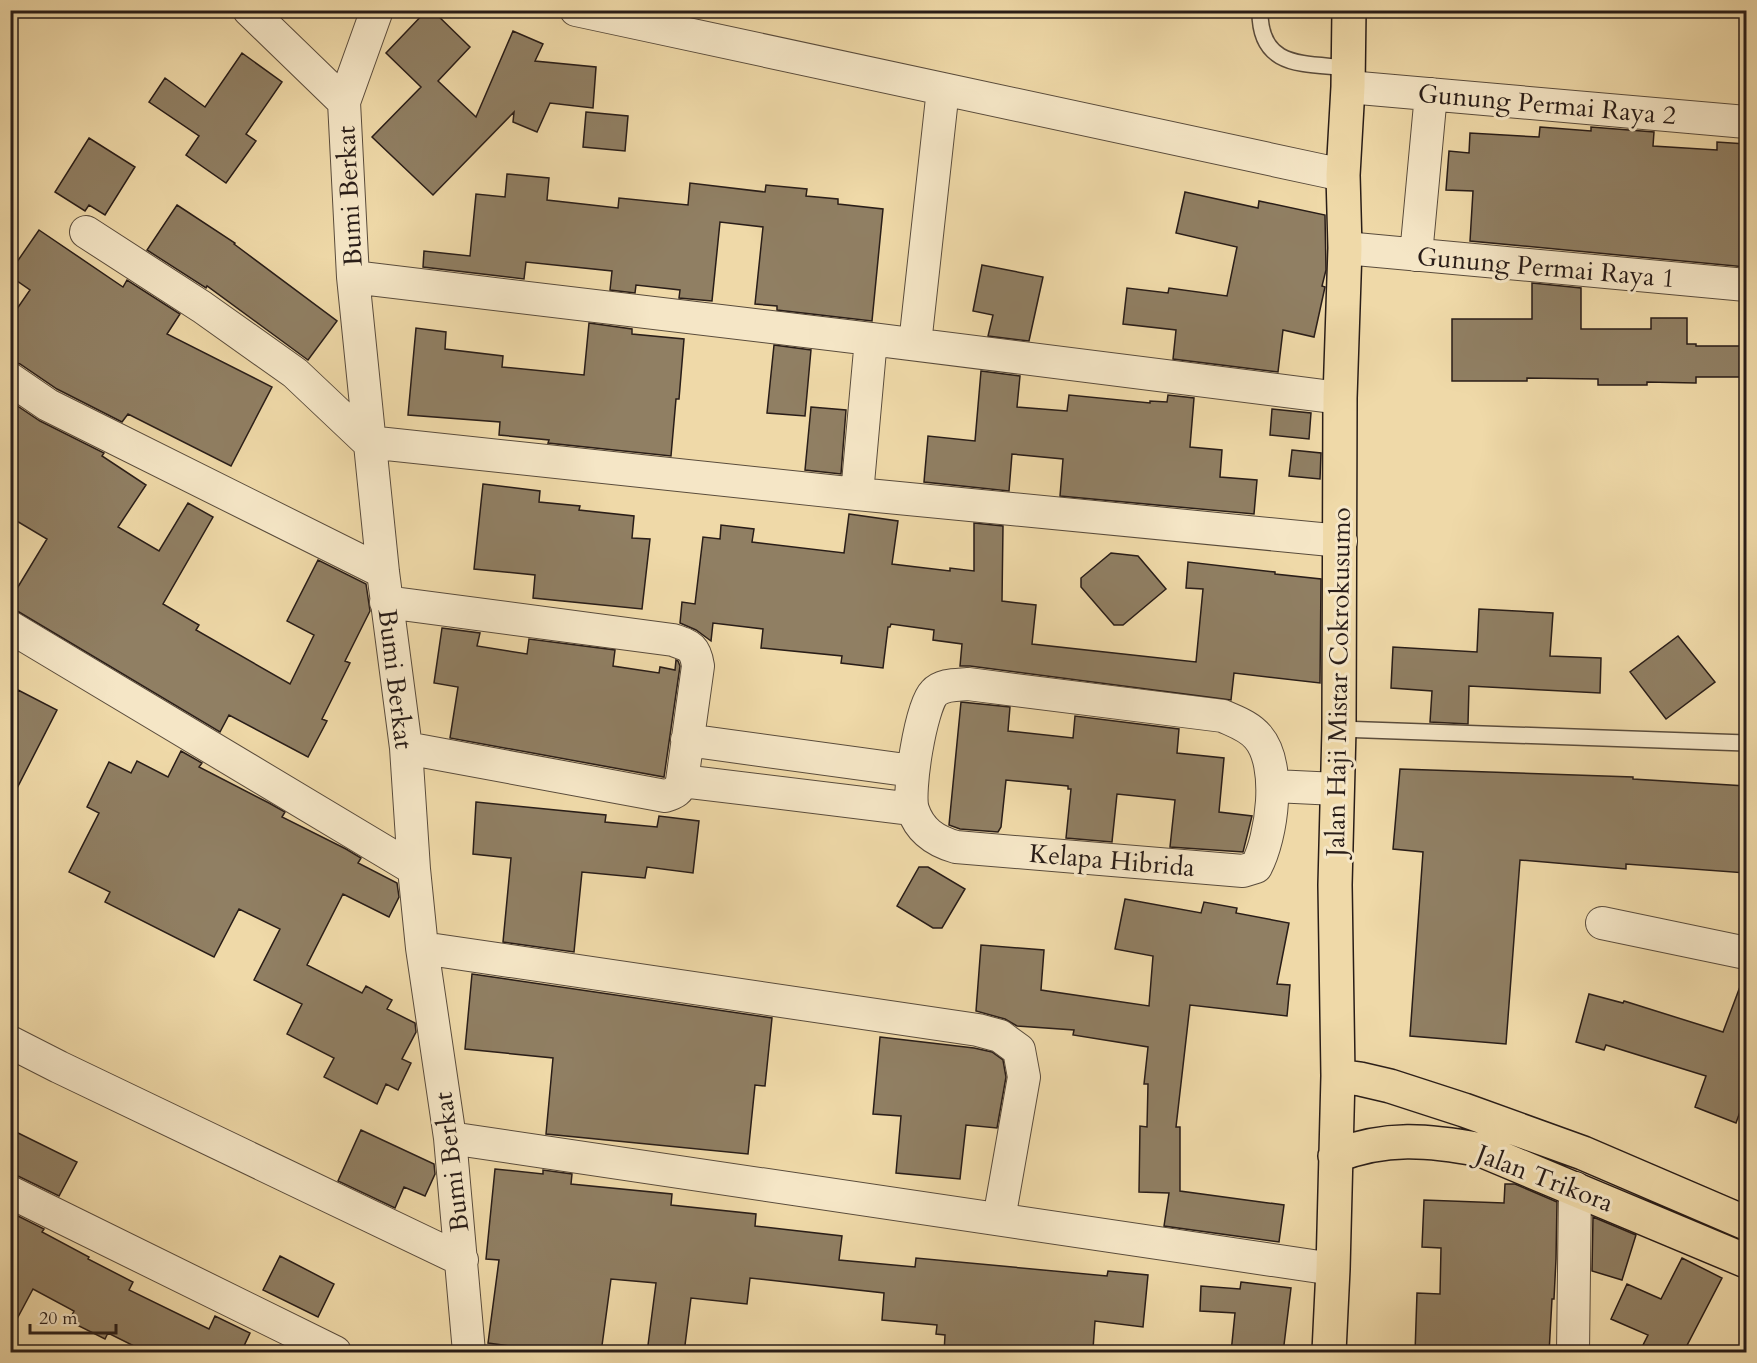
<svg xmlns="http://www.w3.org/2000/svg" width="1757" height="1363" font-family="Cardo,serif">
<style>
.building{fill:#907f63;stroke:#291d18;stroke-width:1.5}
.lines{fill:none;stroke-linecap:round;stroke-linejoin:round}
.lane-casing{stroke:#5a4c3c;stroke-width:18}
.street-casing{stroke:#5a4c3c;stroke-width:34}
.primary-casing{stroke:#291d18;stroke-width:36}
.lane{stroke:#f5e6c6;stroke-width:15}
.street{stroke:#f5e6c6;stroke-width:32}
.primary{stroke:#efd9a8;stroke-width:33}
.labels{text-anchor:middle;stroke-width:6;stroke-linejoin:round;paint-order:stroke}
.street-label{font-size:26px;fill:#291d18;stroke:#f5e6c6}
</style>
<rect width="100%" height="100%" fill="#efd9a8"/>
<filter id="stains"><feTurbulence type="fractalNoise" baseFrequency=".00333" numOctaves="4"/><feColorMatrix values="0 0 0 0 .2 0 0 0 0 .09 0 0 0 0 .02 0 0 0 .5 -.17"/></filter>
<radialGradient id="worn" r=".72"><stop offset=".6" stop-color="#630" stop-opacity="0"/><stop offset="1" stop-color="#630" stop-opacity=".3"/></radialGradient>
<path class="building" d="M 427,10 L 432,10 L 470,47 L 438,81 L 476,117 L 513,31 L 543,44 L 535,61 L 596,67 L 593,108 L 550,103 L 537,132 L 513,122 L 514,112 L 433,195 L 372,137 L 421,87 L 386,53 Z
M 242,53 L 282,82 L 246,134 L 256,141 L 226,183 L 186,155 L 199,136 L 149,102 L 165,78 L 205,107 Z
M 586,112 L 628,116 L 625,151 L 583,147 Z
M 1540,127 L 1591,131 L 1591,127 L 1654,132 L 1653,146 L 1717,150 L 1717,142 L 1746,144 L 1746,267 L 1470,241 L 1473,191 L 1446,190 L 1449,151 L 1469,153 L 1470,133 L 1539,137 Z
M 89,138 L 135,167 L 105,215 L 89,205 L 85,211 L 55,192 Z
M 507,174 L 549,178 L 547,200 L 618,208 L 619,198 L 688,205 L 690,183 L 765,192 L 766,185 L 807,189 L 806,196 L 838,199 L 838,204 L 883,209 L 872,321 L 777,310 L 777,306 L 755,304 L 763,227 L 720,222 L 712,301 L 679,298 L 680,290 L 636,285 L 635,293 L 610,290 L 612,271 L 526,262 L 524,279 L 423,267 L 424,251 L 470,256 L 476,194 L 505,197 Z
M 1185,192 L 1258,208 L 1259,201 L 1325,215 L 1326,270 L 1322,286 L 1325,287 L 1314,337 L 1283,330 L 1278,372 L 1173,359 L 1176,330 L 1123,324 L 1127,288 L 1168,293 L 1169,288 L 1227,296 L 1237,247 L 1176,233 Z
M 177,205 L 235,243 L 234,244 L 337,321 L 308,360 L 207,286 L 206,288 L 147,250 Z
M 39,230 L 123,287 L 127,280 L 180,314 L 167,334 L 272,387 L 231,466 L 128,414 L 122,422 L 57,389 L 20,364 L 10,361 L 10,319 L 30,290 L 10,276 L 10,272 Z
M 982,265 L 1043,277 L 1029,341 L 988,336 L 993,315 L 973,311 Z
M 1532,283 L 1581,288 L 1581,329 L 1651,329 L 1651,318 L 1687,318 L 1687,344 L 1696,344 L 1696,346 L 1746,346 L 1746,377 L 1696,377 L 1696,383 L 1647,382 L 1647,385 L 1598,385 L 1598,379 L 1527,378 L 1527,381 L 1452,381 L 1452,319 L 1532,319 Z
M 589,323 L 632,329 L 632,334 L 684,339 L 679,399 L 676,399 L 671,456 L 548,443 L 549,440 L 499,435 L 500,422 L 408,415 L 416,328 L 446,332 L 445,349 L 503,356 L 502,367 L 584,375 Z
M 774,345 L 811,350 L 805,416 L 767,413 Z
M 981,371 L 1020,376 L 1017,407 L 1067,411 L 1069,395 L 1150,403 L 1150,401 L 1167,402 L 1168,395 L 1194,398 L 1190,447 L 1222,450 L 1220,477 L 1257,480 L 1254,514 L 1060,496 L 1063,459 L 1012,454 L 1009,491 L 924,482 L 928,436 L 975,441 Z
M 10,401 L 40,421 L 104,453 L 102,456 L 146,485 L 118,527 L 159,551 L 188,503 L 213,517 L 163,604 L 199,625 L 196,630 L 290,684 L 314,635 L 287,621 L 318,560 L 366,584 L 370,611 L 345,661 L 350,663 L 322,719 L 327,721 L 308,757 L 229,715 L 220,732 L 19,612 L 10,609 L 10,600 L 47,539 L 10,517 Z
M 811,407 L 846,410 L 841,474 L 805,470 Z
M 1272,409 L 1311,413 L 1309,439 L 1270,435 Z
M 1292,450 L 1321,453 L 1320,479 L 1289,476 Z
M 483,484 L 540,491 L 539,502 L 580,506 L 579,510 L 634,516 L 632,538 L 650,539 L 642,609 L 533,598 L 535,575 L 474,569 Z
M 849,514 L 898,521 L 892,564 L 950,571 L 950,568 L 974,571 L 974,523 L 1003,526 L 1002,601 L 1036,605 L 1032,644 L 1196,662 L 1203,589 L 1186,588 L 1188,562 L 1275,572 L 1275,574 L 1321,579 L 1320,683 L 1234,673 L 1231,700 L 970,666 L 960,666 L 962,644 L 933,640 L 934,630 L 891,624 L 890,627 L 888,627 L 883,668 L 841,663 L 842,656 L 761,648 L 763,629 L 713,623 L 711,641 L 696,630 L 680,623 L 682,602 L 695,604 L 703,537 L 720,539 L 721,525 L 754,529 L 752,542 L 844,553 Z
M 1111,553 L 1138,556 L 1166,589 L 1123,625 L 1114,625 L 1081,587 L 1081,578 Z
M 1479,609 L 1553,613 L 1550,656 L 1601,658 L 1600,693 L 1469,686 L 1468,724 L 1430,722 L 1432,691 L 1391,688 L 1393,647 L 1477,652 Z
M 442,628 L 480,633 L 477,646 L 527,654 L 529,639 L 615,650 L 613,666 L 659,673 L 660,667 L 675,670 L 676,660 L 678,661 L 680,666 L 664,777 L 450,738 L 458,687 L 434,683 Z
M 1678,636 L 1715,682 L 1666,719 L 1630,672 Z
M 18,690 L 57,710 L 10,802 L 10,705 Z
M 961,702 L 1010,707 L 1008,731 L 1073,738 L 1075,716 L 1179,729 L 1177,753 L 1224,758 L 1219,812 L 1252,816 L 1243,852 L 1170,847 L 1175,800 L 1117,794 L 1112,842 L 1066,838 L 1071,789 L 1068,789 L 1068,786 L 1006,780 L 1001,827 L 998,832 L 960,829 L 949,825 Z
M 181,751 L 202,763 L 199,767 L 269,803 L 285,812 L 282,817 L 346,849 L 361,858 L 358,863 L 397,883 L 399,897 L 389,917 L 343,894 L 307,965 L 362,993 L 366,986 L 392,1000 L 387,1009 L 415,1023 L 416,1032 L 402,1059 L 411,1063 L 398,1090 L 386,1084 L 377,1104 L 324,1077 L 334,1058 L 287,1034 L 302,1004 L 254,980 L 280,929 L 239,909 L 214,957 L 105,902 L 110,892 L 69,872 L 99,813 L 87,807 L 109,762 L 131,773 L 137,761 L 168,777 Z
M 1400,769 L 1633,777 L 1633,779 L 1746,786 L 1746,873 L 1626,864 L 1626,869 L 1520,860 L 1506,1044 L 1410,1036 L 1423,852 L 1393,849 Z
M 476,802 L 606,815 L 605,822 L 657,827 L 659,816 L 699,821 L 693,873 L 647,867 L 645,878 L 582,872 L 574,952 L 503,942 L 511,858 L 473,854 Z
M 919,867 L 928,867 L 965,889 L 942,928 L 933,928 L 897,906 Z
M 1125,899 L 1201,913 L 1204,902 L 1237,908 L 1236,913 L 1289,923 L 1277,984 L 1290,985 L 1287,1016 L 1190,1005 L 1176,1127 L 1180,1127 L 1180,1191 L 1284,1205 L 1279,1242 L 1164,1226 L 1169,1193 L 1139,1192 L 1140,1126 L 1147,1127 L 1148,1084 L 1144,1084 L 1148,1047 L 1073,1035 L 1074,1030 L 1017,1026 L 1005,1019 L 976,1011 L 981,945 L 1044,950 L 1041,990 L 1149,1006 L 1153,956 L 1115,949 Z
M 472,974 L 772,1018 L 765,1086 L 755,1085 L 748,1154 L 546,1134 L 553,1058 L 465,1049 Z
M 1744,976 L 1746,976 L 1746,1095 L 1736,1123 L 1695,1107 L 1706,1076 L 1606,1045 L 1604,1050 L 1576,1042 L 1589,994 L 1623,1003 L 1624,1001 L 1723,1032 Z
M 880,1037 L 974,1048 L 992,1052 L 1003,1060 L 1006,1077 L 997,1128 L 966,1125 L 960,1179 L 896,1173 L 901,1116 L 873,1114 Z
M 10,1129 L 77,1162 L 59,1196 L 18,1176 L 10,1174 Z
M 361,1130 L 434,1164 L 435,1174 L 425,1196 L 404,1187 L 395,1208 L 338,1181 Z
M 495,1169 L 543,1174 L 543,1170 L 572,1174 L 571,1184 L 672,1194 L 671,1205 L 756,1214 L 755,1226 L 842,1236 L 839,1260 L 915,1267 L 916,1258 L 1107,1276 L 1108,1271 L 1148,1275 L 1143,1327 L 1095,1321 L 1093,1349 L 1088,1349 L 1087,1353 L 944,1353 L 945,1335 L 936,1334 L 937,1325 L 882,1320 L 884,1293 L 750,1278 L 747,1304 L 691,1298 L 684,1353 L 647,1353 L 656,1283 L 611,1279 L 601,1353 L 554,1348 L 553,1352 L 488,1343 L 499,1260 L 486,1259 Z
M 1505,1184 L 1515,1184 L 1557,1202 L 1556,1259 L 1554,1299 L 1552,1299 L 1549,1353 L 1415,1353 L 1417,1293 L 1440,1294 L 1441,1248 L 1422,1247 L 1424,1200 L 1504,1203 Z
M 12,1213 L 44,1229 L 42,1232 L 89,1257 L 88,1259 L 133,1282 L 129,1290 L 209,1329 L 215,1316 L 250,1333 L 244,1346 L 258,1353 L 148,1353 L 108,1333 L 105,1339 L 69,1321 L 74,1311 L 33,1289 L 10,1332 Z
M 1593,1217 L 1636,1235 L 1622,1280 L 1592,1271 Z
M 280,1256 L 334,1284 L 318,1317 L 263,1290 Z
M 1682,1258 L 1722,1278 L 1683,1353 L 1639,1353 L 1648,1335 L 1611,1319 L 1627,1284 L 1661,1299 Z
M 1241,1282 L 1291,1288 L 1283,1353 L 1231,1353 L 1235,1313 L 1200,1311 L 1201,1286 L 1240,1289 Z"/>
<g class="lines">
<g class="lane-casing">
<path id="lane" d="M 1260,10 C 1259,69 1303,63 1348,68
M 1339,729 L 1746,743"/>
</g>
<g class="street-casing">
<path id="street" d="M 249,10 L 344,102
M 377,10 L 344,102 L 353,277 L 383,572 L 406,748 L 414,869 L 422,948 L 450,1138 L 469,1352
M 576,10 L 1343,175
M 1348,87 L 1746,122
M 86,232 L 202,307 L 295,373 L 368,442 L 857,494 L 1341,541
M 1345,248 L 1746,285
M 1416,255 L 1431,94
M 353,277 L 871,339 L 1340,398
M 915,344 L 943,89
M 10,379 L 48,405 L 383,572
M 857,494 L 871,339
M 386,602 L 673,640 C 690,646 695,647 698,666 L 682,781 C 679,791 675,793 665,796 L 406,748
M 10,627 L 414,869
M 968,684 L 1223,716 C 1236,722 1249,726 1258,737 C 1282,765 1272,837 1256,867 L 1243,871 L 956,847 C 935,841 920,831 913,810 C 907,793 921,706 934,693 C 942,684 957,685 968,684 Z
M 687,740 L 913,771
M 682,781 L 912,809
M 1274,786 L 1337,789
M 1602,923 L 1746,953
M 422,948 L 978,1030 L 1000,1036 L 1019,1050 L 1024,1077 L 999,1219
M 10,1042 L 59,1067 L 462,1260
M 450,1138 L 1333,1269
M 10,1192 L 335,1352
M 1573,1352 L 1575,1188"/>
</g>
<g class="primary-casing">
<path id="primary" d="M 1338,1076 L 1360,1079 L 1390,1086 L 1464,1110 L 1583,1153 L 1746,1223
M 1335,1156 C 1386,1136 1428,1140 1481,1150 L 1746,1261
M 1329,1352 L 1333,1269 L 1338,1076 L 1335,885 L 1339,729 L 1340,398 L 1345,248 L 1343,175 L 1348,87 L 1349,10"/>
</g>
<use href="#lane" class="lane"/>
<use href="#street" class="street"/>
<use href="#primary" class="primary"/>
</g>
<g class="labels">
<g class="street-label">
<text transform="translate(1547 104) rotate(5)" y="9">Gunung Permai Raya 2</text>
<text transform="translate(349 196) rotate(-93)" y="9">Bumi Berkat</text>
<text transform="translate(1546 267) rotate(5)" y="9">Gunung Permai Raya 1</text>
<text transform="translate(396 679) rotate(83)" y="9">Bumi Berkat</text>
<text transform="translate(1338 682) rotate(-89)" y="9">Jalan Haji Mistar Cokrokusumo</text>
<text transform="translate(1112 860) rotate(5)" y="9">Kelapa Hibrida</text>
<text transform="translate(451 1162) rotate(-97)" y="9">Bumi Berkat</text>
<text transform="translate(1545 1178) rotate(21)" y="9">Jalan Trikora</text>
</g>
</g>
<rect width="1757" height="1363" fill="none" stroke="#efd9a8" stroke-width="36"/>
<rect x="12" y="12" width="1733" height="1339" fill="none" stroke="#291d18" stroke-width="3"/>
<rect x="18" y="18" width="1721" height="1327" fill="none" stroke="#291d18" stroke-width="1.5"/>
<path d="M30 1324v9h86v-9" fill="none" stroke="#291d18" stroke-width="3"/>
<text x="39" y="1324" font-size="18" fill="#291d18" stroke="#f5e6c6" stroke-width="4.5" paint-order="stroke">20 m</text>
<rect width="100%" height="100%" filter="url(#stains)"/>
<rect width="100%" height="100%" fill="url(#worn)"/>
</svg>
